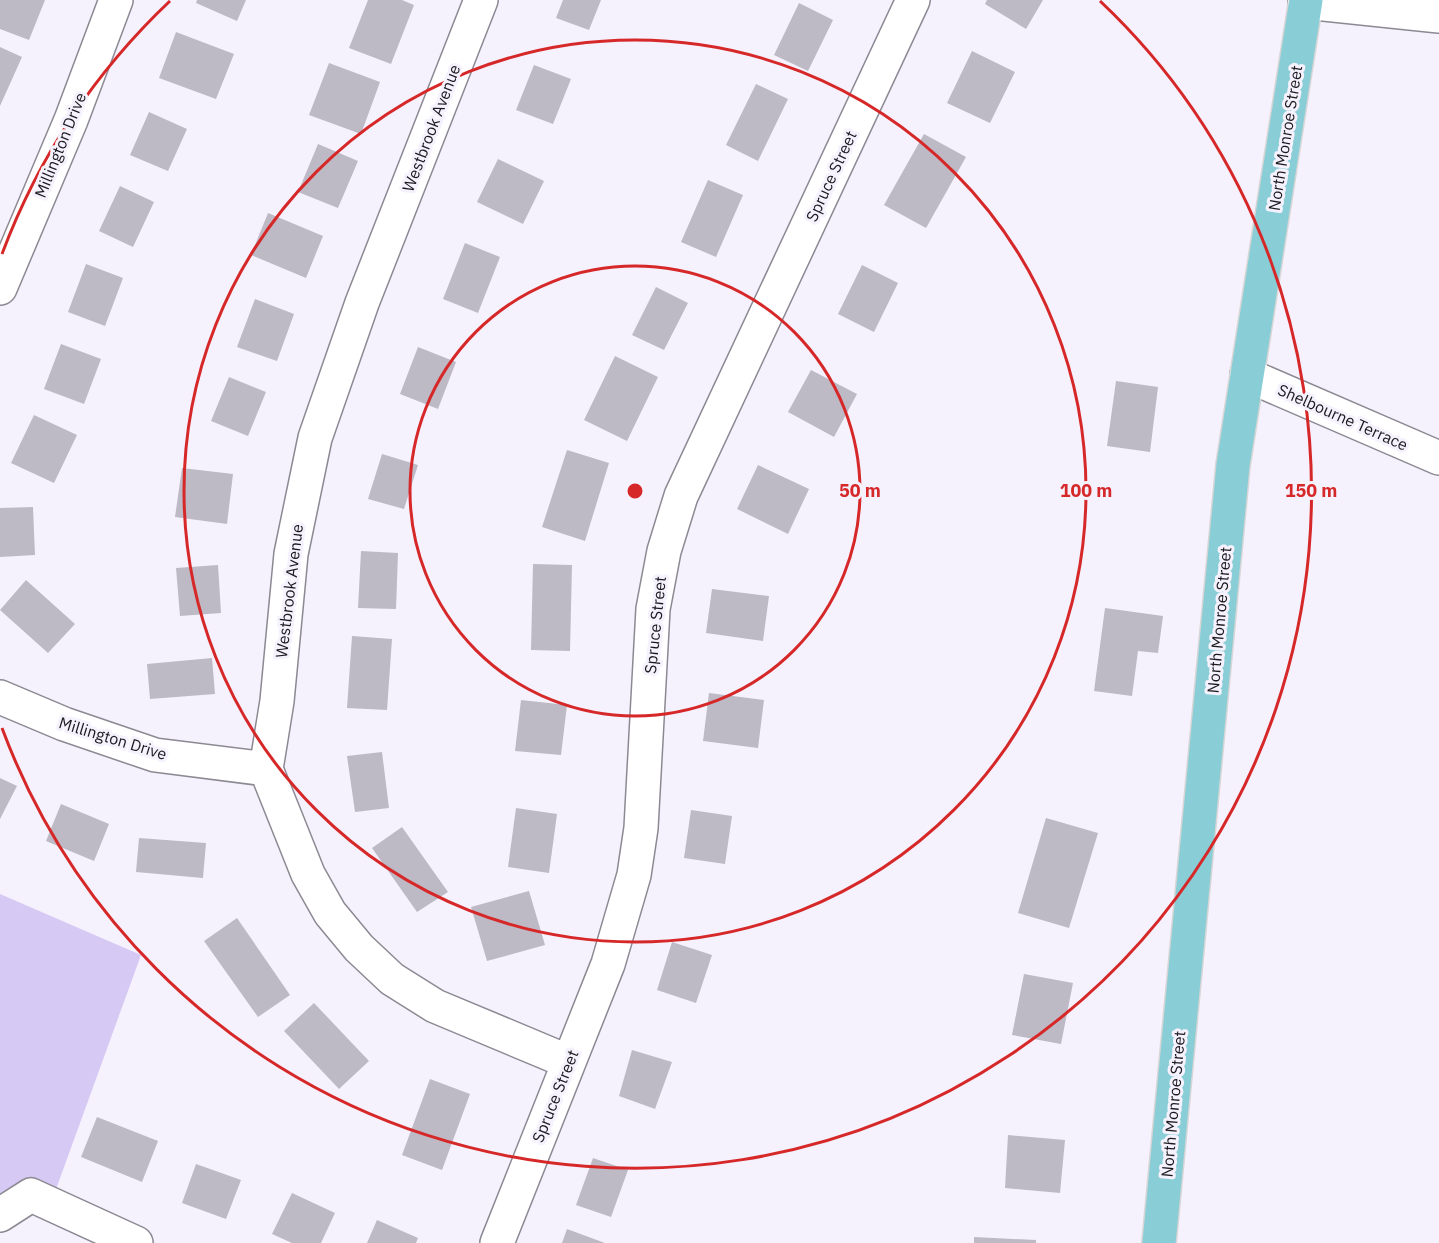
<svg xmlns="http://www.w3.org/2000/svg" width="1439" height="1243" font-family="'IBM Plex Sans',sans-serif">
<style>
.green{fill:#d6c9f4}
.building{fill:#bdb9c5}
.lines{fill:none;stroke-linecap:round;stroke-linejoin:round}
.minor-casing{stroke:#8c8993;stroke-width:36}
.major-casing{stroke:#d6d6d6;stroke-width:36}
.minor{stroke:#fff;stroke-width:33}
.major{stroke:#89cdd6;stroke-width:33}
.ring{fill:none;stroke:#d62828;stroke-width:3}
.labels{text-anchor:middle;stroke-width:6;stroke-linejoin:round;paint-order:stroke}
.street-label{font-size:16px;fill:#1b191d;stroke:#f5f2fe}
.centre{fill:#d62828;stroke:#f5f2fe;stroke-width:3}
.ring-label{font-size:18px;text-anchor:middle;font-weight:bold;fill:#d62828;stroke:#f5f2fe;stroke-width:6;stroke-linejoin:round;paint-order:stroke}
</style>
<rect width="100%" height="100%" fill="#f5f2fe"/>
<path class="green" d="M 0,894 L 141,955 L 47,1214 L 0,1196 Z"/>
<path class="building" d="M 0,0 L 45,0 L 29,40 L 0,29 Z
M 197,0 L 246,0 L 237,21 L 196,3 Z
M 368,0 L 402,0 L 414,5 L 391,64 L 349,48 Z
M 563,0 L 601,0 L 589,30 L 556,18 Z
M 987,0 L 1043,0 L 1026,29 L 985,4 Z
M 799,3 L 833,20 L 808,71 L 774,55 Z
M 176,32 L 234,54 L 216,99 L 159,78 Z
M 0,47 L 22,57 L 0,106 Z
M 972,51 L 1015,72 L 990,123 L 947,103 Z
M 329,63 L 380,82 L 361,134 L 309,115 Z
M 534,65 L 571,79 L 553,124 L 516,110 Z
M 756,84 L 788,99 L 758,161 L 726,145 Z
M 149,112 L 187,129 L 168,171 L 130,155 Z
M 924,134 L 966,157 L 926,228 L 884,205 Z
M 318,144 L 358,161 L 338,208 L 298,192 Z
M 498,159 L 544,181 L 523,224 L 477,202 Z
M 708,180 L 743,195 L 716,257 L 681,242 Z
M 120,186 L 154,202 L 133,247 L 99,231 Z
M 268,213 L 323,236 L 306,278 L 251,255 Z
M 465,243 L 500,257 L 478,313 L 443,299 Z
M 86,264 L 123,278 L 105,326 L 68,312 Z
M 862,265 L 898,283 L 874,332 L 838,314 Z
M 656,287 L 688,303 L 664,350 L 632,335 Z
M 255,299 L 294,314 L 277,361 L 237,347 Z
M 61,344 L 101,359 L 84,404 L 44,389 Z
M 418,347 L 456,362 L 438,409 L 400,394 Z
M 615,356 L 658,377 L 627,441 L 584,420 Z
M 811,370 L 857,394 L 834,437 L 788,412 Z
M 229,377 L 266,392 L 248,436 L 211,421 Z
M 1116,381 L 1158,387 L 1150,452 L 1107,446 Z
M 34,415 L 77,435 L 54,483 L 11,463 Z
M 567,450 L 609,463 L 585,541 L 542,527 Z
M 382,454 L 418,465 L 404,509 L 368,499 Z
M 758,465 L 809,489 L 788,534 L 737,509 Z
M 182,468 L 233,474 L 227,524 L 175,517 Z
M 33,507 L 35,555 L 0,557 L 0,508 Z
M 361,551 L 398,553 L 396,609 L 358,608 Z
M 533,564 L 572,565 L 570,651 L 531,650 Z
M 218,565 L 221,613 L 180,616 L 176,568 Z
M 26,580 L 75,624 L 48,653 L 0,610 Z
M 712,589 L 769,596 L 763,641 L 706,633 Z
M 1105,608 L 1163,616 L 1158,653 L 1138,651 L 1132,696 L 1094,691 Z
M 352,636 L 392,639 L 387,710 L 347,708 Z
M 212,658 L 215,694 L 150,699 L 147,664 Z
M 709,693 L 764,700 L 758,748 L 703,741 Z
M 521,700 L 567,705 L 561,755 L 515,751 Z
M 382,752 L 389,808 L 355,812 L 347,756 Z
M 0,778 L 17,786 L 0,819 Z
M 61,804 L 109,824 L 94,861 L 46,841 Z
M 516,808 L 557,814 L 549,873 L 508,867 Z
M 691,810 L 732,816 L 725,864 L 684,858 Z
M 1046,818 L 1098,833 L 1069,928 L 1018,913 Z
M 402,827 L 448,892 L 417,912 L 372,848 Z
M 139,838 L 206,843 L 203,878 L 136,872 Z
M 529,891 L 545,945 L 487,961 L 471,907 Z
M 237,918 L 290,995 L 258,1017 L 204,941 Z
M 672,942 L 712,955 L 696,1003 L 657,990 Z
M 1024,974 L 1073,983 L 1061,1044 L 1012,1035 Z
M 314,1003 L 369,1061 L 339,1089 L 284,1031 Z
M 632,1050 L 672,1062 L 655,1109 L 619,1096 Z
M 430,1079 L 470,1094 L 442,1170 L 402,1155 Z
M 97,1117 L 158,1141 L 142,1182 L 81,1157 Z
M 1008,1135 L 1065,1140 L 1060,1193 L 1005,1188 Z
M 593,1158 L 628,1170 L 611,1217 L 576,1205 Z
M 196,1164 L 241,1180 L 226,1219 L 182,1203 Z
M 292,1193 L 335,1213 L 321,1243 L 292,1243 L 272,1234 Z
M 377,1220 L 418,1238 L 416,1243 L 367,1243 Z
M 567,1229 L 605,1243 L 562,1243 Z
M 974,1237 L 1036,1240 L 1036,1243 L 974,1243 Z"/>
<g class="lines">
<g class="minor-casing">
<path id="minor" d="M 481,0 L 362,303 L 315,438 L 291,554 L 277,701 L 266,769 L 308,874 L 330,913 L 359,948 L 392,979 L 435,1006 L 569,1062
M 1305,2 L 1439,16
M 0,288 L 71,120 L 116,0
M 1247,375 L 1439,458
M 0,697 L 64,724 L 155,755 L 266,769
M 0,1215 L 31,1195 L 136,1243
M 497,1243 L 608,964 L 634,875 L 641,828 L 653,609 L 664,551 L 681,496 L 913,0"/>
</g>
<g class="major-casing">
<path id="major" d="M 1159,1243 L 1233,465 L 1306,0"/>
</g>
<use href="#minor" class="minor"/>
<use href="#major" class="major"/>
</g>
<g class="ring">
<circle cx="635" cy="491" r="225"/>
<circle cx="635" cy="491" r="451"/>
<path d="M2 254A676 676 0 0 1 170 1M1100 1A676 676 0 1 1 2 728"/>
</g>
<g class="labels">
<g class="street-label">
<text transform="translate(431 128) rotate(-69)" y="6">Westbrook Avenue</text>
<text transform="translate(1285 138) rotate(-81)" y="6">North Monroe Street</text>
<text transform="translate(60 145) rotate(-68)" y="6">Millington Drive</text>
<text transform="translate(831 176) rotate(-65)" y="6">Spruce Street</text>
<text transform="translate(1343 417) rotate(24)" y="6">Shelbourne Terrace</text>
<text transform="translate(289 591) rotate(-83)" y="6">Westbrook Avenue</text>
<text transform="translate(1219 620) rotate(-85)" y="6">North Monroe Street</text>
<text transform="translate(655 625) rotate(-84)" y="6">Spruce Street</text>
<text transform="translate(113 738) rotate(17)" y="6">Millington Drive</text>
<text transform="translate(555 1096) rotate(-68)" y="6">Spruce Street</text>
<text transform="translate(1173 1104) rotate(-85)" y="6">North Monroe Street</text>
</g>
</g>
<circle cx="635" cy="491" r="9" class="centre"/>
<g class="ring-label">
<text x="860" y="497">50 m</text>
<text x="1086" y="497">100 m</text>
<text x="1311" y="497">150 m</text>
</g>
</svg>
